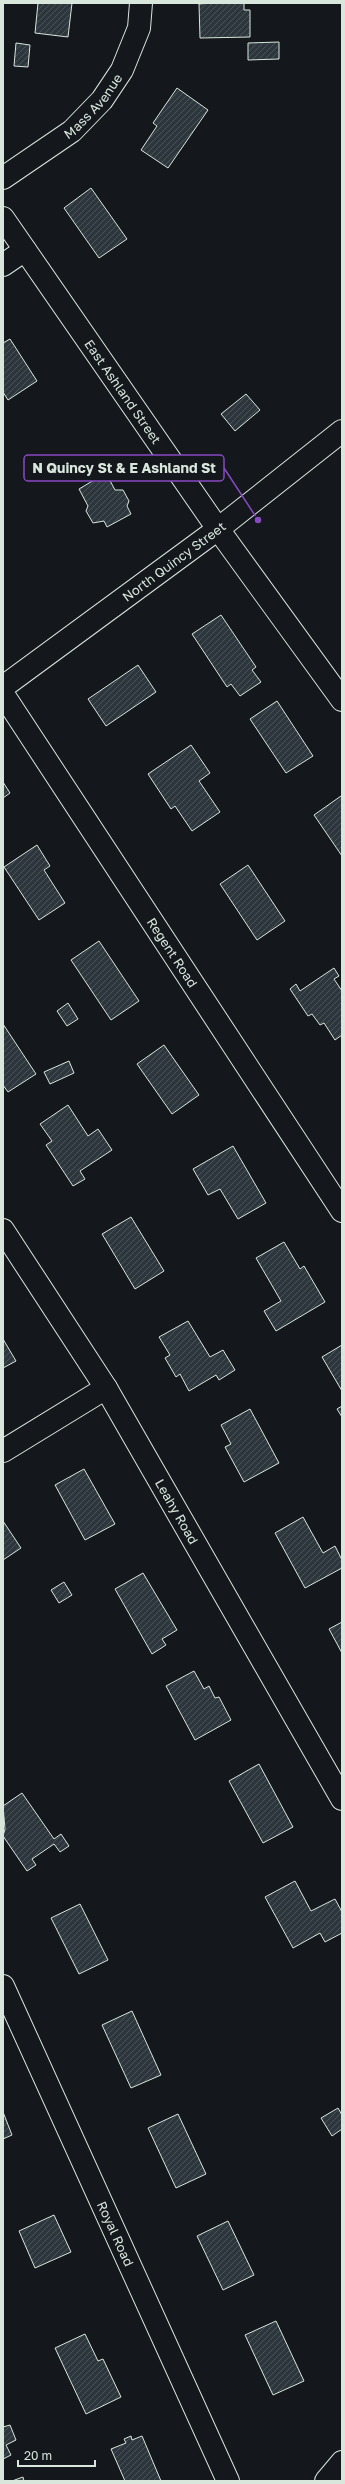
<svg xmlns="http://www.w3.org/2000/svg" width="345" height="2484" font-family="'Golos Text',sans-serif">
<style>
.building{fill:url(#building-hatch);stroke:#d8e6dc}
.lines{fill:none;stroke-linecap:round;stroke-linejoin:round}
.street-casing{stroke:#d8e6dc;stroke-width:24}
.secondary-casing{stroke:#d8e6dc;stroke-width:24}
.street{stroke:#14181c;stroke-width:22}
.secondary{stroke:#14181c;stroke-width:22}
.labels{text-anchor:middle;stroke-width:3;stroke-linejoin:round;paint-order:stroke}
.street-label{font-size:13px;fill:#d8e6dc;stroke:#14181c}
.leader{fill:none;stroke:#8948c3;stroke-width:1.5}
.callout-dot{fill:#8948c3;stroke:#14181c;stroke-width:1.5}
.callout{fill:#14181c;stroke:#8948c3;stroke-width:1.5}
.callout-label{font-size:14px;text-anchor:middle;font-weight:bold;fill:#d8e6dc}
</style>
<defs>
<pattern id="building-hatch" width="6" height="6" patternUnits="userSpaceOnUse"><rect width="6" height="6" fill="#2c363c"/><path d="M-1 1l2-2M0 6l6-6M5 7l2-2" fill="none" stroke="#4a5358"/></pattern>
</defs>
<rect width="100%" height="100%" fill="#14181c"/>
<path class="building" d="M 38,3 L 72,3 L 68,37 L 35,33 Z
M 211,3 L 244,3 L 244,10 L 250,10 L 250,37 L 200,38 L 199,4 Z
M 279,42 L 279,59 L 248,60 L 248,43 Z
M 16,43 L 30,45 L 28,67 L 14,66 Z
M 177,88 L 208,110 L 168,168 L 141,150 L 157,126 L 153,123 Z
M 91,188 L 127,239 L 99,258 L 64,208 Z
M 10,339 L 37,381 L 8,400 L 3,392 L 3,343 Z
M 246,394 L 260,410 L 235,431 L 221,414 Z
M 106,473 L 115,490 L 123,490 L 129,501 L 127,506 L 131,514 L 107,527 L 104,521 L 93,523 L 86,511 L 88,506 L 79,489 Z
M 221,615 L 256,667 L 252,670 L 261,682 L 240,696 L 231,684 L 227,687 L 192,634 Z
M 138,665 L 156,692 L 106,726 L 88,699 Z
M 277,701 L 313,756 L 286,773 L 250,719 Z
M 191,745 L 210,773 L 199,781 L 220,812 L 192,831 L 175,806 L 171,809 L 148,774 Z
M 3,782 L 10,793 L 3,798 Z
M 341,796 L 342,797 L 342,856 L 314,815 Z
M 37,845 L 50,866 L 44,870 L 65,903 L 39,920 L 4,867 Z
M 248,865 L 285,921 L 257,940 L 220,884 Z
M 99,941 L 139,1001 L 111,1020 L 71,960 Z
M 334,968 L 339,976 L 334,979 L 342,991 L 342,1035 L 335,1040 L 324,1023 L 320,1025 L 312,1014 L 308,1016 L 290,989 L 296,984 L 300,991 Z
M 68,1003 L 78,1019 L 67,1026 L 57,1011 Z
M 3,1024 L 36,1074 L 8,1092 L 3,1085 Z
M 164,1045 L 199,1095 L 172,1114 L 137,1064 Z
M 69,1061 L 74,1073 L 50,1084 L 44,1072 Z
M 68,1105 L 88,1136 L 98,1129 L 112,1150 L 80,1171 L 85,1179 L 73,1186 L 46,1145 L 52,1141 L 40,1124 Z
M 233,1146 L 266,1203 L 238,1219 L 220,1189 L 208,1195 L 193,1169 Z
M 131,1217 L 164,1271 L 135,1289 L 102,1234 Z
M 284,1242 L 300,1269 L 304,1266 L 325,1302 L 276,1331 L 264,1311 L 281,1301 L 256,1258 Z
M 188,1321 L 210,1357 L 223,1350 L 235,1370 L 219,1380 L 216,1375 L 189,1391 L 180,1374 L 176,1377 L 165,1358 L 170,1355 L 159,1337 Z
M 3,1339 L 16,1361 L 3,1368 Z
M 342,1345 L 342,1391 L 322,1357 Z
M 342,1406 L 342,1417 L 337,1409 Z
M 250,1409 L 279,1463 L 244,1482 L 225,1447 L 231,1444 L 221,1425 Z
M 84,1469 L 115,1524 L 85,1540 L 55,1485 Z
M 303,1517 L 323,1553 L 335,1546 L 342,1560 L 342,1568 L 305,1588 L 275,1533 Z
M 3,1521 L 21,1548 L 3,1560 Z
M 143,1573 L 177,1630 L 162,1639 L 166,1645 L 152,1654 L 115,1589 Z
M 64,1582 L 72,1595 L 59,1603 L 51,1590 Z
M 342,1622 L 342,1653 L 329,1629 Z
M 194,1671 L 204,1689 L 209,1686 L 215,1698 L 219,1697 L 231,1720 L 195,1740 L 166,1686 Z
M 259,1764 L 293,1827 L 263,1843 L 229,1781 Z
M 22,1793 L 54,1839 L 61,1834 L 69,1846 L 60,1852 L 54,1844 L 32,1859 L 36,1865 L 27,1871 L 3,1836 L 5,1829 L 3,1806 Z
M 295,1881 L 311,1911 L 335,1899 L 342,1912 L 342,1933 L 325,1942 L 320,1933 L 293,1948 L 265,1897 Z
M 80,1904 L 108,1960 L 79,1974 L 51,1918 Z
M 132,2011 L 161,2075 L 131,2088 L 102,2025 Z
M 338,2108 L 342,2115 L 342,2129 L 332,2136 L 321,2118 Z
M 3,2112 L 12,2135 L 3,2139 Z
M 178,2114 L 206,2174 L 176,2188 L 148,2128 Z
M 54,2215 L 71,2252 L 35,2268 L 19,2231 Z
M 228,2221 L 254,2275 L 223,2290 L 197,2236 Z
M 276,2321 L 304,2381 L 273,2395 L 245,2335 Z
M 85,2334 L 98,2361 L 103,2359 L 121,2397 L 86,2414 L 55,2348 Z
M 10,2425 L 16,2440 L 6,2445 L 11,2455 L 3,2459 L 3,2427 Z
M 131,2436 L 132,2440 L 142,2436 L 161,2481 L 125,2481 L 111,2449 L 126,2443 L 124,2439 Z
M 23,2477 L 24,2481 L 12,2481 Z"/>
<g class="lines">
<g class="street-casing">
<g id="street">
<path id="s1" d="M 3,178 L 72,131 L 102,100 L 122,70 L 139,28 L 141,3"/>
<path d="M 3,265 L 25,250"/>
<path id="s2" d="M 3,694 L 342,1211"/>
<path id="s3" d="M 3,1230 L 106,1388 L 342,1799"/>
<path d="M 3,1451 L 106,1388"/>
<path id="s4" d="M 3,1986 L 228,2481"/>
<path d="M 326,2481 L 342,2462"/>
</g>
</g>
<g class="secondary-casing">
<g id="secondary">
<path id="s5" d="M 3,218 L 218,529 L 342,700"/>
<path id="s6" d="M 3,687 L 218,529 L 342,431"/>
</g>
</g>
<use href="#street" class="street"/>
<use href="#secondary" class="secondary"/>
</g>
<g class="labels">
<g class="street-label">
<text dy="5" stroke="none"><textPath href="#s1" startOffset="116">Mass Avenue</textPath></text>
<text dy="5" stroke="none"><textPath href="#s5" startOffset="211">East Ashland Street</textPath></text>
<text dy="5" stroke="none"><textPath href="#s6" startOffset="212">North Quincy Street</textPath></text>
<text dy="5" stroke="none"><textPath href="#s2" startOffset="309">Regent Road</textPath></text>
<text dy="5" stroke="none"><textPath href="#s3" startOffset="331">Leahy Road</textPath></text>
<text dy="5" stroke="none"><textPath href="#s4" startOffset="272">Royal Road</textPath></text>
</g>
</g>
<path class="leader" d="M258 520L224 468"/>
<circle class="callout-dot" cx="258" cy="520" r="4"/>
<rect class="callout" x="24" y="455" width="200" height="26" rx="4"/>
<g class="callout-label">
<text x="124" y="473">N Quincy St &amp; E Ashland St</text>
</g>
<rect width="345" height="2484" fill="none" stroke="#d8e6dc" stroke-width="8"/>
<path d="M18 2460v6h77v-6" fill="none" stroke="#d8e6dc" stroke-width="2"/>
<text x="24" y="2460" font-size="12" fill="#d8e6dc" stroke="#14181c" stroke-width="3" paint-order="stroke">20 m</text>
</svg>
